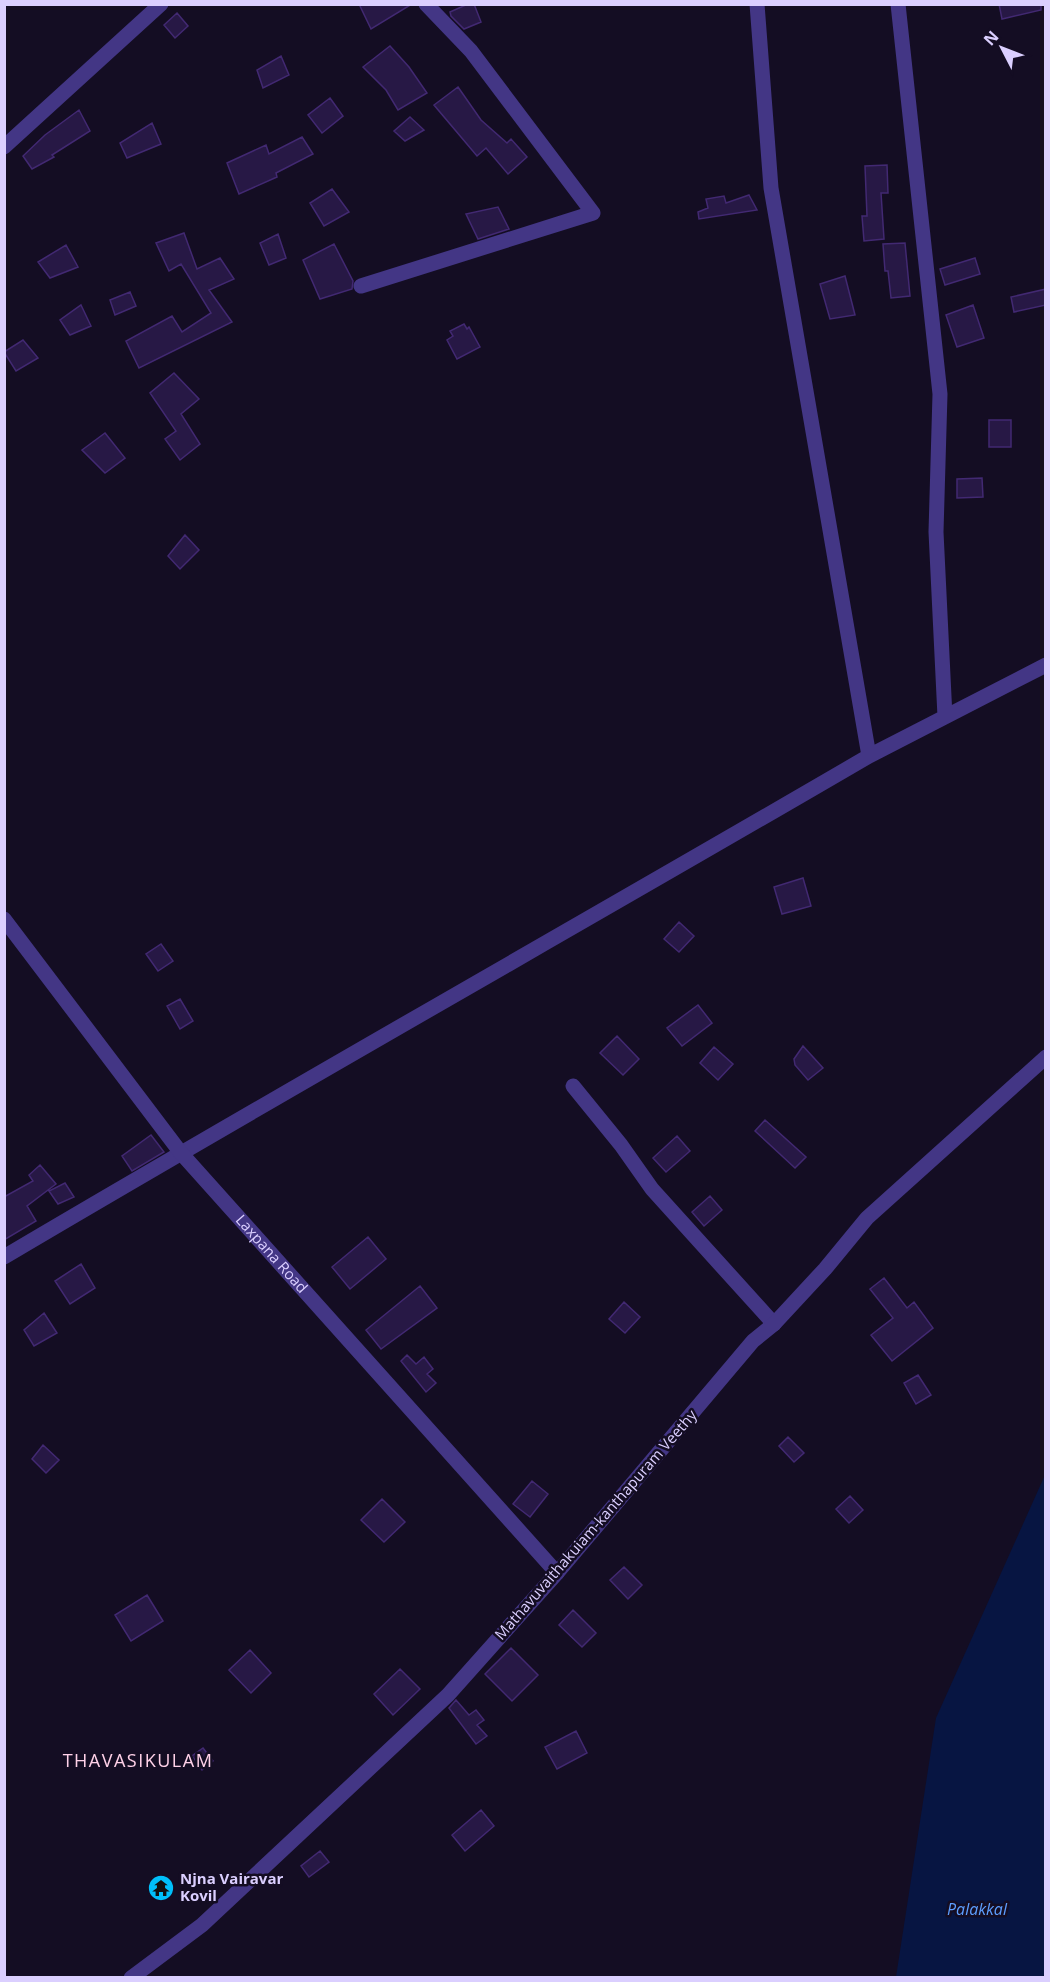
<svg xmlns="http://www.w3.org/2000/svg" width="1050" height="1982" font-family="'Open Sans',sans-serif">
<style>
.water{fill:#071542}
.building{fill:#271845;stroke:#422972;stroke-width:1.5}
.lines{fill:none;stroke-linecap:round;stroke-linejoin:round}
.minor{stroke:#433685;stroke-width:15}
.tertiary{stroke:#433685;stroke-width:15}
.labels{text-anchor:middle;stroke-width:5;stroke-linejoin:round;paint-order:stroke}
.street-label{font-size:15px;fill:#dbcfff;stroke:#140d23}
.poi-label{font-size:15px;font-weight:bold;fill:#dbcfff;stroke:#140d23;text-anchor:start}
.water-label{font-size:16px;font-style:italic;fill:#5d9eff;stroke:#140d23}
.quarter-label{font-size:18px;letter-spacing:1.5px;fill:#ffd1e8;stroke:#140d23}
</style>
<rect width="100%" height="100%" fill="#140d23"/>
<path class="water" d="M 1045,1475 L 1045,1973 L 1042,1978 L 896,1977 L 936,1718 Z"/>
<path class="building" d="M 359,4 L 412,4 L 371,29 Z
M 468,4 L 474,4 L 481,22 L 464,29 L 451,16 L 450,12 Z
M 999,4 L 1041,4 L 1041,10 L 1002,19 Z
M 177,13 L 188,26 L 175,38 L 164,25 Z
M 390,46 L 409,67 L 427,93 L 398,110 L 386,90 L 363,67 Z
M 281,56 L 289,75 L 263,88 L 257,70 Z
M 458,87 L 481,120 L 507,143 L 511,139 L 527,157 L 508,174 L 486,148 L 477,156 L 434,105 Z
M 330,98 L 343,116 L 322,133 L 308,115 Z
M 79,110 L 90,131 L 52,155 L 54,157 L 32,169 L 23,156 L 45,135 Z
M 410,117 L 424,130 L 405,141 L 394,131 Z
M 152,123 L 161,144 L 127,158 L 120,143 Z
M 302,137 L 313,154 L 276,173 L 277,177 L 239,194 L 227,163 L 266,145 L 269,154 Z
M 887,165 L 888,193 L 881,193 L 884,239 L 864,241 L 862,216 L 867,216 L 865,166 Z
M 332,189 L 349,212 L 324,226 L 310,203 Z
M 749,195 L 757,210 L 699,219 L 698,212 L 708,208 L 706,199 L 724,196 L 726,203 Z
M 498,207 L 509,229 L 478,239 L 466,214 Z
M 184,233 L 197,269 L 220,258 L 234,279 L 209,290 L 232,322 L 139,368 L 126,341 L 172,316 L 182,332 L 211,313 L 181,264 L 169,271 L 156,243 Z
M 278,234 L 286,258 L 269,265 L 260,243 Z
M 905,243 L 910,296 L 891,298 L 888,271 L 885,271 L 883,244 Z
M 334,244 L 353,281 L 352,289 L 320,299 L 303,260 Z
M 66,245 L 78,267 L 50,278 L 38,262 Z
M 975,258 L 980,274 L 945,285 L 940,269 Z
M 845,276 L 855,315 L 830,319 L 820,284 Z
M 1046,289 L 1046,305 L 1014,312 L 1011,297 Z
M 130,292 L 136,306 L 115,315 L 110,300 Z
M 81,305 L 91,326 L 70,335 L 60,320 Z
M 973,305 L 984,338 L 957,347 L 946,315 Z
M 464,324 L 467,329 L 469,327 L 480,347 L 457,359 L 447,340 L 453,336 L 450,331 Z
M 23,340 L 38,358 L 16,371 L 4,352 Z
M 174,373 L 199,399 L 181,414 L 200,444 L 180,460 L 165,439 L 176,431 L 150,393 Z
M 989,420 L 1011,420 L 1011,447 L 989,447 Z
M 105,433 L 125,458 L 105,473 L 82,450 Z
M 982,478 L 983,497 L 957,498 L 957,479 Z
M 185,535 L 199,550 L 180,569 L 168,556 Z
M 803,878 L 811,906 L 782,914 L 774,887 Z
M 679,922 L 694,936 L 679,952 L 664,939 Z
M 161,944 L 173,961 L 158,971 L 146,954 Z
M 180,999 L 193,1021 L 180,1029 L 167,1006 Z
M 698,1005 L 712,1023 L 682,1046 L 667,1028 Z
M 617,1036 L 639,1059 L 623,1075 L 600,1053 Z
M 803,1046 L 823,1068 L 808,1080 L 795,1065 L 794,1059 Z
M 714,1047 L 733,1064 L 718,1080 L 700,1063 Z
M 765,1120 L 806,1157 L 795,1168 L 755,1131 Z
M 151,1135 L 164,1152 L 132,1171 L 122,1156 Z
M 677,1136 L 690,1151 L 666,1172 L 653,1158 Z
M 40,1165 L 56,1184 L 27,1206 L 36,1221 L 4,1240 L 4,1197 L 33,1181 L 29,1175 Z
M 65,1183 L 74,1197 L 58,1204 L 49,1191 Z
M 710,1196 L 722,1210 L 704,1226 L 692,1212 Z
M 368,1237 L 386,1259 L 350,1289 L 332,1267 Z
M 81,1264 L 95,1288 L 70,1304 L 55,1281 Z
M 884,1278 L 907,1308 L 914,1302 L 933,1328 L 892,1361 L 871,1335 L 893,1318 L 870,1289 Z
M 420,1286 L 437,1308 L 381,1349 L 366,1330 Z
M 624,1302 L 640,1317 L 625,1333 L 609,1319 Z
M 44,1313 L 57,1333 L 34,1346 L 24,1330 Z
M 407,1355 L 416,1364 L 424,1357 L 433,1369 L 427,1374 L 436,1383 L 426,1392 L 401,1361 Z
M 918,1375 L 931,1395 L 916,1404 L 904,1383 Z
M 788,1437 L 804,1453 L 794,1462 L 779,1446 Z
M 43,1445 L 59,1460 L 46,1473 L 32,1459 Z
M 532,1481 L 548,1494 L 530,1517 L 513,1504 Z
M 850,1496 L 863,1510 L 849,1523 L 836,1509 Z
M 382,1499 L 405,1522 L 384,1542 L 361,1520 Z
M 624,1567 L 642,1585 L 628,1599 L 610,1580 Z
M 147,1595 L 163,1621 L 131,1641 L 115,1615 Z
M 573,1610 L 596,1633 L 582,1647 L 559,1625 Z
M 511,1648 L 538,1675 L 512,1701 L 485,1674 Z
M 250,1650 L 271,1673 L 251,1693 L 229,1670 Z
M 400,1669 L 420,1689 L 393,1715 L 374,1694 Z
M 456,1700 L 469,1715 L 476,1710 L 484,1720 L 477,1725 L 487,1736 L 476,1744 L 449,1708 Z
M 576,1731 L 587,1753 L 557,1769 L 545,1747 Z
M 203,1748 L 213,1761 L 202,1770 L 192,1756 Z
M 481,1810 L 494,1826 L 465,1851 L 452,1835 Z
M 320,1851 L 329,1862 L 309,1877 L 301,1866 Z"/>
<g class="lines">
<path class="minor" d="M 898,4 L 940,394 L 936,532 L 945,717
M 4,147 L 161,4
M 361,286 L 593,213 L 471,51 L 426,4
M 869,756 L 1046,665
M 573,1086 L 621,1145 L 652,1189 L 774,1324
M 4,1257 C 291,1087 581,924 869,756 L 771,188 L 757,4
M 131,1978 L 202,1925 L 448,1695 L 557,1573"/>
<path class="tertiary" id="s1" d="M 4,919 L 181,1153 L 557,1573 L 753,1341 L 774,1324 L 825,1269 L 867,1218 L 1046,1057"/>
</g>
<defs>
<g id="temple-disc" transform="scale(1.35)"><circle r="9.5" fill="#00bffa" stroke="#140d23"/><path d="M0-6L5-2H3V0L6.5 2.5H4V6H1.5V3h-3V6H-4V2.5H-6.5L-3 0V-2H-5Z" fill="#111"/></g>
</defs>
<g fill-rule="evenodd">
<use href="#temple-disc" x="161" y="1888"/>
</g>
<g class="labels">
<g class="street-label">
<text dy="5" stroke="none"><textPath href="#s1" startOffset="429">Laxpana Road</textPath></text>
<text transform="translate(596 1525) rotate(-49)" y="5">Mathavuvaithakuiam-kanthapuram Veethy</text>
</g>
<g class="poi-label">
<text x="180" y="1884">Njna Vairavar<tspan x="180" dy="17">Kovil</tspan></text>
</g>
<g class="water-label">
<text x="977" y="1915">Palakkal</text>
</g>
<g class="quarter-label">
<text x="138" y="1767">THAVASIKULAM</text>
</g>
</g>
<rect width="1050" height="1982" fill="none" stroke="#dbcfff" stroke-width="12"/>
<g transform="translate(1002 48) rotate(312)" stroke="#140d23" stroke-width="4.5" paint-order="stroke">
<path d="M0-4.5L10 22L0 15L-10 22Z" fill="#dbcfff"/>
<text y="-9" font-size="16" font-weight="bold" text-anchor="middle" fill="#dbcfff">N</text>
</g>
</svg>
